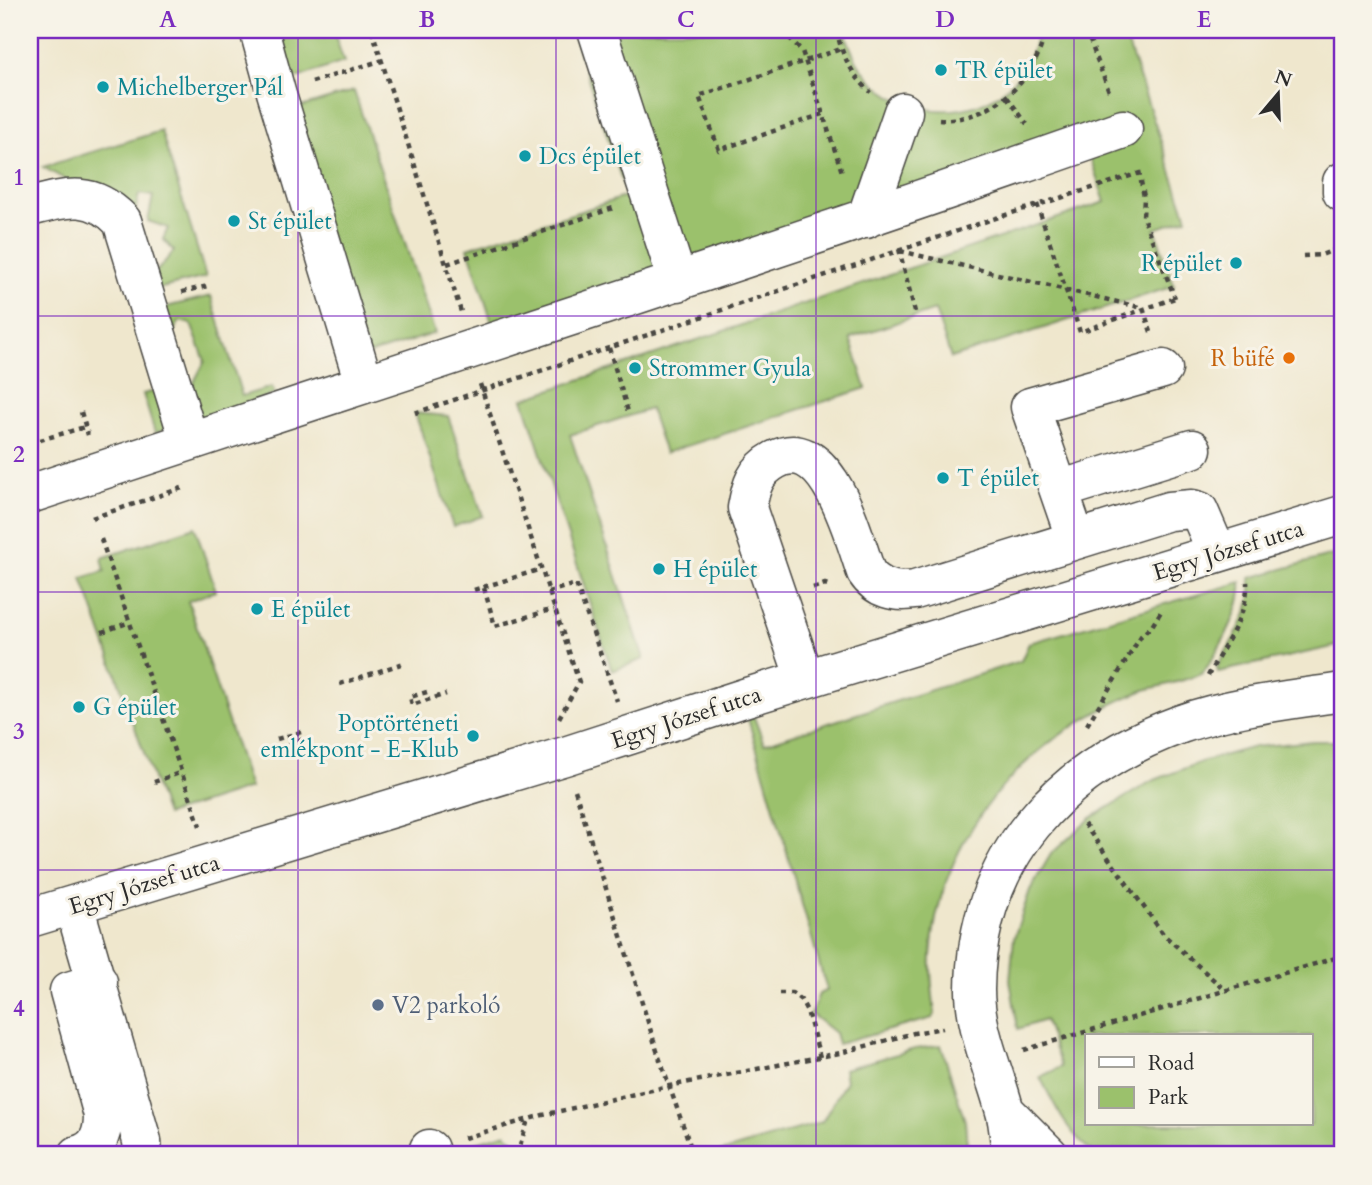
<svg xmlns="http://www.w3.org/2000/svg" width="1372" height="1185" font-family="Cardo,serif">
<style>
.green{fill:#9bc16c;stroke:#63764c;stroke-width:2;fill-rule:evenodd}
.lines{fill:none;stroke-linecap:round;stroke-linejoin:round}
.minor-casing{stroke:#484743;stroke-width:41}
.major-casing{stroke:#484743;stroke-width:41}
.path{stroke:#484743;stroke-width:4.5;stroke-dasharray:5 5;stroke-linecap:butt}
.minor{stroke:#fff;stroke-width:38}
.major{stroke:#fff;stroke-width:38}
.grid{fill:none;stroke:#7b2cbf;stroke-width:2;stroke-opacity:0.55}
.culture-dot{fill:#0f9aa8;stroke:#f7f3e8;stroke-width:2.5}
.food-dot{fill:#e8710a;stroke:#f7f3e8;stroke-width:2.5}
.service-dot{fill:#5c6f8a;stroke:#f7f3e8;stroke-width:2.5}
.labels{text-anchor:middle;stroke-width:6;stroke-linejoin:round;paint-order:stroke}
.culture-label{font-size:23px;fill:#0d838f;stroke:#f7f3e8;text-anchor:start}
.food-label{font-size:23px;fill:#c56008;stroke:#f7f3e8;text-anchor:end}
.street-label{font-size:23px;fill:#2b2b2b;stroke:#f7f3e8}
.service-label{font-size:23px;fill:#4e5e75;stroke:#f7f3e8;text-anchor:start}
.neatline{fill:none;stroke:#7b2cbf;stroke-width:2.5}
.grid-label{font-size:23px;text-anchor:middle;font-weight:bold;fill:#7b2cbf}
</style>
<rect width="100%" height="100%" fill="#f7f3e8"/>
<filter id="ink" filterUnits="userSpaceOnUse"><feTurbulence type="fractalNoise" baseFrequency=".0143" numOctaves="2"/><feDisplacementMap in="SourceGraphic" scale="14" xChannelSelector="R" yChannelSelector="G"/><feConvolveMatrix kernelMatrix="1 2 1 2 8 2 1 2 1" color-interpolation-filters="sRGB"/></filter>
<filter id="wash" filterUnits="userSpaceOnUse"><feTurbulence type="fractalNoise" baseFrequency=".00686" numOctaves="4" result="noise"/><feDisplacementMap in="SourceGraphic" scale="28" xChannelSelector="R" yChannelSelector="G"/><feGaussianBlur stdDeviation="1.57" result="paint"/><feColorMatrix in="noise" values="0 0 0 0 0 0 0 0 0 0 0 0 0 0 0 0 0 1.4 0 .05"/><feComposite in="paint" operator="in"/></filter>
<g filter="url(#wash)">
<rect width="100%" height="100%" fill="#efe7cd"/>
<path class="green" d="M 274,30 L 333,30 L 344,62 L 291,80 Z
M 572,30 L 845,30 C 870,138 1022,136 1037,30 L 1123,30 L 1187,218 L 1155,229 L 1174,286 L 951,358 L 935,310 L 850,338 L 866,388 L 665,453 L 650,409 L 570,435 L 644,659 L 612,671 L 523,399 L 1105,202 L 1082,133 L 493,326 L 468,248 L 627,196 Z
M 354,91 L 435,333 L 368,355 L 288,111 Z
M 161,131 L 206,277 L 153,290 L 149,280 L 174,251 L 163,239 L 168,228 L 148,221 L 153,196 L 139,194 L 134,218 L 43,167 Z
M 211,296 L 242,396 L 272,387 L 275,394 L 202,418 L 184,401 L 205,361 L 191,324 L 180,321 L 168,340 L 158,309 Z
M 159,390 L 172,428 L 155,433 L 143,394 Z
M 415,413 L 448,416 L 483,516 L 453,527 Z
M 195,527 L 216,591 L 188,601 L 250,788 L 166,815 L 82,578 L 105,571 L 102,558 Z
M 1342,534 L 1342,645 L 1218,672 L 1217,667 C 1231,641 1257,609 1250,578 L 1340,553 L 1335,535 Z
M 1241,582 C 1244,608 1218,651 1203,673 C 1184,682 1162,685 1142,691 C 1129,696 1115,702 1103,709 C 1008,758 938,847 931,956 C 930,976 933,995 935,1014 L 933,1018 L 838,1044 L 835,1033 L 811,1014 L 819,994 L 827,990 L 748,719 L 754,717 L 764,744 L 1021,661 L 1029,643 Z
M 1313,741 L 1342,741 L 1342,1149 L 1323,1155 L 1096,1155 C 1068,1135 1055,1106 1040,1077 L 1061,1067 L 1045,1020 L 1018,1029 L 1010,980 L 1014,938 L 1030,890 L 1051,854 L 1091,818 L 1152,781 L 1201,762 L 1254,747 ZM 1087,1036 L 1311,1036 L 1311,1124 L 1087,1124 Z
M 941,1045 L 965,1121 L 968,1155 L 711,1155 L 822,1122 L 846,1081 L 844,1069 L 915,1049 Z
M 506,1133 L 513,1139 L 508,1155 L 454,1155 L 457,1148 Z"/>
</g>
<g filter="url(#ink)">
<g class="lines">
<g class="minor-casing">
<path id="minor" d="M 259,30 L 276,92 L 364,383
M 597,30 L 678,282
M 1342,182 L 1342,192
M 30,207 C 68,197 92,190 122,221 L 189,440
M 866,219 L 903,112
M 1059,490 L 1192,449
M 30,494 C 395,373 761,257 1123,129
M 1076,540 L 1030,407 L 1163,369
M 805,679 L 747,508 C 751,486 755,471 775,460 C 828,431 854,539 866,572 C 877,589 895,593 915,590 L 1169,511 L 1192,509 L 1199,511 L 1217,553
M 74,905 L 142,1141 L 143,1155
M 30,918 L 565,756 L 747,697 L 1342,515
M 429,1149 L 431,1155
M 78,1155 C 98,1149 103,1135 103,1115 L 69,991 L 98,982"/>
</g>
<g class="major-casing">
<path id="major" d="M 1005,1111 L 1049,1155
M 1011,1155 C 1009,1140 1009,1123 1004,1108 C 994,1070 975,1030 975,990 C 976,857 1060,768 1181,724 C 1232,706 1289,700 1342,692"/>
</g>
<path class="path" d="M 372,30 L 462,315
M 782,30 L 802,51 L 842,172
M 837,30 C 840,53 853,77 871,92
M 1086,30 L 1110,94
M 312,82 L 383,60
M 1007,97 L 1027,124
M 823,114 L 719,150 L 699,96 L 841,49
M 939,119 C 991,123 1038,79 1045,30
M 1139,171 L 1144,197 L 1143,217 L 1175,298
M 1037,204 L 1080,332 L 1175,298
M 899,249 L 916,316
M 900,251 L 1143,308 L 1151,332
M 1303,256 L 1321,255 L 1342,247
M 447,264 L 613,208
M 182,292 L 208,286
M 609,348 L 629,415
M 480,384 L 579,682 L 559,718
M 81,412 L 88,435
M 415,413 L 993,219 L 1140,173
M 30,443 L 85,427
M 92,518 L 182,488
M 101,539 L 200,826
M 484,588 L 495,626 L 554,609
M 813,588 L 825,584 L 831,586
M 474,590 L 541,569
M 548,592 L 576,584 L 617,701
M 102,632 L 130,622
M 1208,676 C 1222,648 1249,614 1247,582
M 340,684 L 404,663
M 427,692 L 410,697 L 412,705 L 446,694
M 1087,725 L 1141,636 L 1152,626 L 1162,610
M 277,739 L 301,732
M 279,748 L 304,739
M 154,782 L 182,772
M 575,790 L 659,1057 L 691,1148 L 689,1155
M 1084,824 L 1164,935 L 1226,991
M 779,993 L 792,993 L 801,1000 L 807,1011 L 820,1057
M 1024,1050 L 1342,956
M 464,1138 L 543,1115 L 669,1086 L 840,1053 L 914,1033 L 943,1028
M 517,1155 L 528,1120"/>
<use href="#minor" class="minor"/>
<use href="#major" class="major"/>
</g>
</g>
<path class="grid" d="M 298,30 L 298,1155M 556,30 L 556,1155M 816,30 L 816,1155M 1074,30 L 1074,1155M 30,316 L 1342,316M 30,592 L 1342,592M 30,870 L 1342,870"/>
<g class="culture-dot">
<circle cx="941" cy="70" r="7"/>
<circle cx="103" cy="87" r="7"/>
<circle cx="525" cy="156" r="7"/>
<circle cx="234" cy="221" r="7"/>
<circle cx="1236" cy="263" r="7"/>
<circle cx="635" cy="368" r="7"/>
<circle cx="943" cy="478" r="7"/>
<circle cx="659" cy="569" r="7"/>
<circle cx="257" cy="609" r="7"/>
<circle cx="79" cy="707" r="7"/>
<circle cx="473" cy="736" r="7"/>
</g>
<circle class="food-dot" cx="1289" cy="358" r="7"/>
<circle class="service-dot" cx="378" cy="1005" r="7"/>
<g class="labels">
<g class="culture-label">
<text x="955" y="78">TR épület</text>
<text x="117" y="95">Michelberger Pál</text>
<text x="539" y="164">Dcs épület</text>
<text x="248" y="229">St épület</text>
<text x="1222" y="271" text-anchor="end">R épület</text>
<text x="649" y="376">Strommer Gyula</text>
<text x="957" y="486">T épület</text>
<text x="673" y="577">H épület</text>
<text x="271" y="617">E épület</text>
<text x="93" y="715">G épület</text>
<text x="459" y="731" text-anchor="end">Poptörténeti<tspan x="459" dy="26">emlékpont - E-Klub</tspan></text>
</g>
<g class="food-label">
<text x="1275" y="366">R büfé</text>
</g>
<g class="street-label">
<text transform="translate(1228 550) rotate(-17)" y="8">Egry József utca</text>
<text transform="translate(686 717) rotate(-18)" y="8">Egry József utca</text>
<text transform="translate(144 884) rotate(-17)" y="8">Egry József utca</text>
</g>
<g class="service-label">
<text x="392" y="1013">V2 parkoló</text>
</g>
</g>
<rect width="1372" height="1185" fill="none" stroke="#f7f3e8" stroke-width="77"/>
<rect x="1085" y="1034" width="228" height="91" fill="#f7f3e8" stroke="#a5a39c" stroke-width="2"/>
<rect x="1099" y="1057" width="35" height="10" fill="#ffffff" stroke="#a5a39c" stroke-width="2"/>
<text x="1148" y="1070" font-size="21" fill="#2b2b2b">Road</text>
<rect x="1099" y="1087" width="35" height="21" fill="#9bc16c" stroke="#a5a39c" stroke-width="2"/>
<text x="1148" y="1104" font-size="21" fill="#2b2b2b">Park</text>
<g transform="translate(1278 94) rotate(19)" stroke="#f7f3e8" stroke-width="5" paint-order="stroke">
<path d="M0-5L12 26L0 18L-12 26Z" fill="#2b2b2b"/>
<text y="-10" font-size="19" font-weight="bold" text-anchor="middle" fill="#2b2b2b">N</text>
</g>
<rect x="38" y="38" width="1296" height="1108" class="neatline"/>
<g class="grid-label">
<text x="168" y="27">A</text>
<text x="427" y="27">B</text>
<text x="686" y="27">C</text>
<text x="945" y="27">D</text>
<text x="1204" y="27">E</text>
<text x="19" y="185">1</text>
<text x="19" y="462">2</text>
<text x="19" y="739">3</text>
<text x="19" y="1016">4</text>
</g>
</svg>
